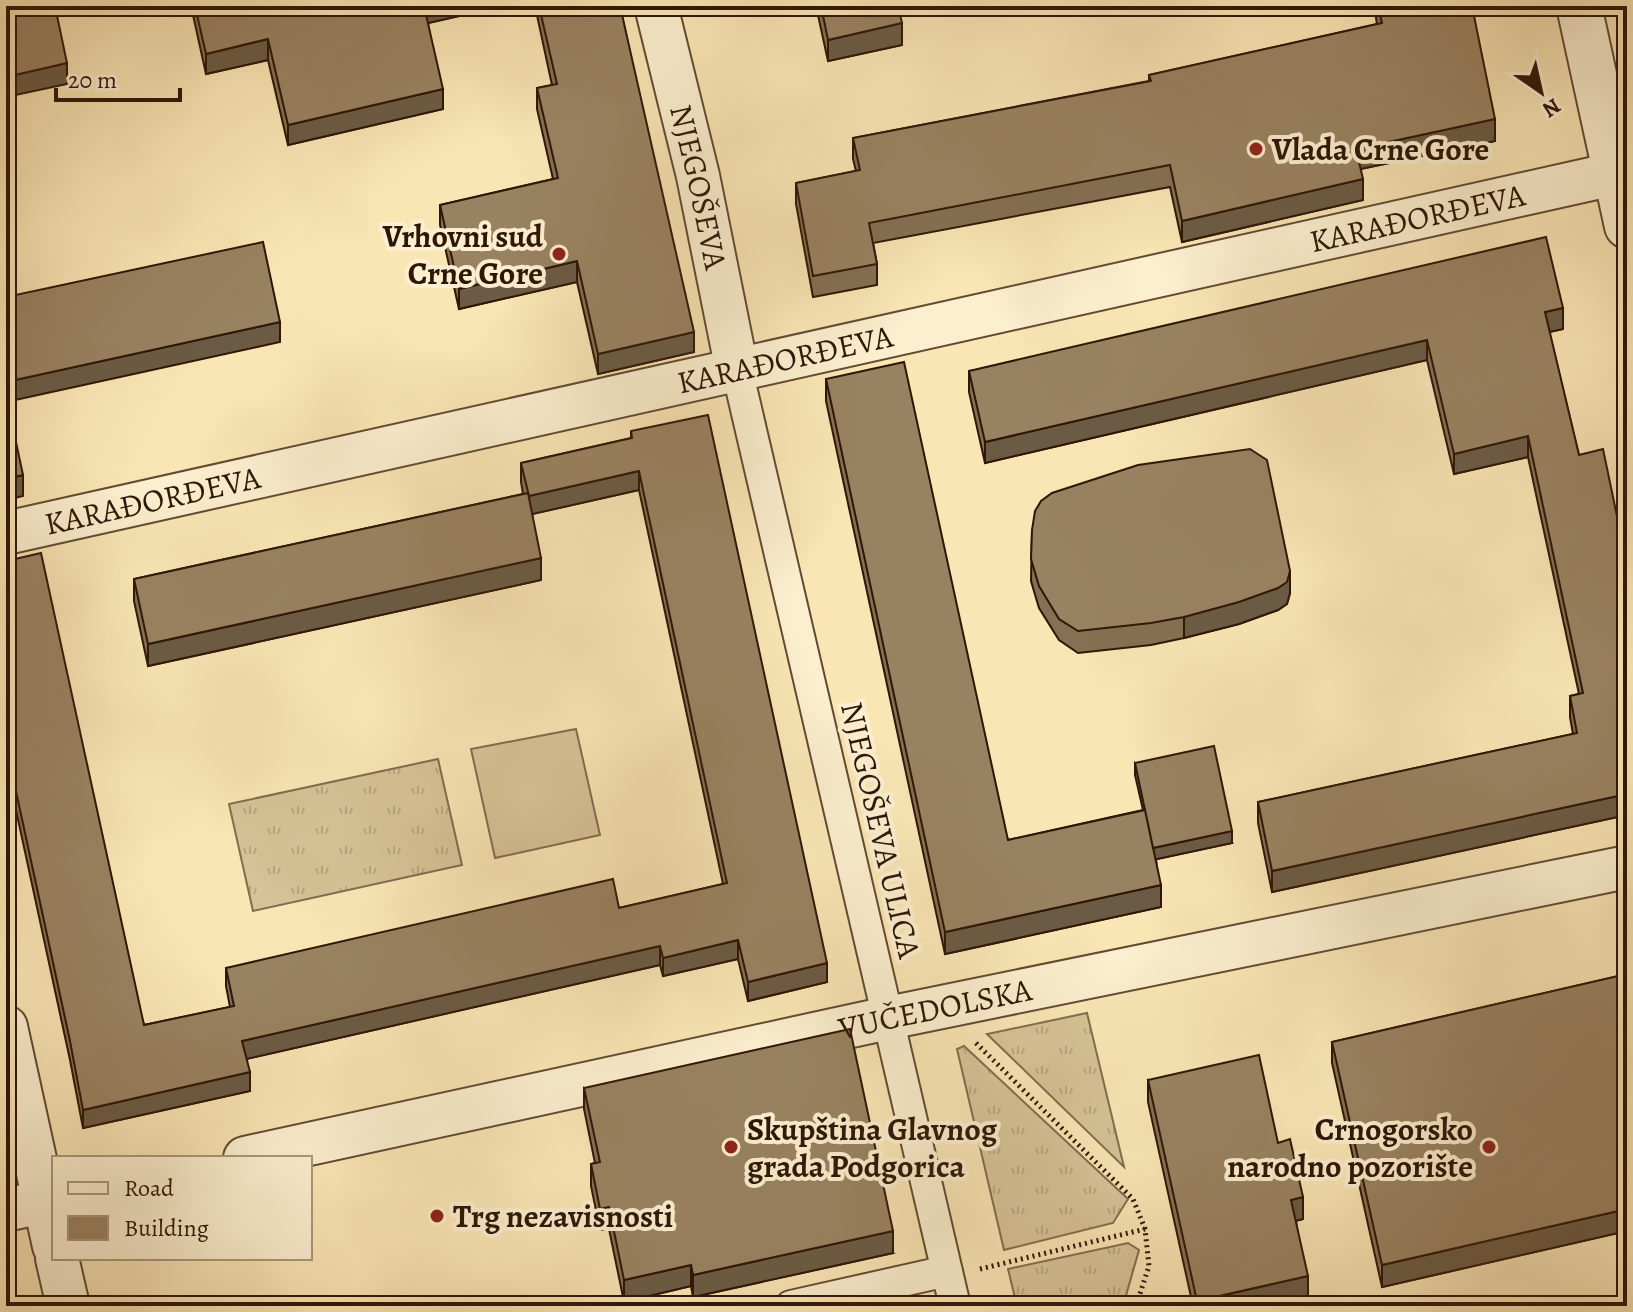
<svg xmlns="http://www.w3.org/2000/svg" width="1633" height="1312" font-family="Alegreya,serif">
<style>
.grass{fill:url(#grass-tufts);stroke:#836c4f;stroke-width:2}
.garden{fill:#d7c397;stroke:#836c4f;stroke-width:2}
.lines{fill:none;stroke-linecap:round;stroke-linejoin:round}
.pedestrian-casing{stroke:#624a32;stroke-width:34}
.minor-casing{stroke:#624a32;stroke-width:46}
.tertiary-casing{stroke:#624a32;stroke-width:48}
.path{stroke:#2f1607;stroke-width:5;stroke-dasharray:2 4;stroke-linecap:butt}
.pedestrian{stroke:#fcefcf;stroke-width:30}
.minor{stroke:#fcefcf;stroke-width:42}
.tertiary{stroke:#fcefcf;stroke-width:44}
.wall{fill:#847053;stroke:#2f1607;stroke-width:2}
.shaded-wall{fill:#6b5b44;stroke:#2f1607;stroke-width:2}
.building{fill:#998261;stroke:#2f1607;stroke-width:2}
.poi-dot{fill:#8f2418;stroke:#fcefcf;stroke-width:3}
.labels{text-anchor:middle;stroke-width:8;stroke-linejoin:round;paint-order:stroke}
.poi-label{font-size:32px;font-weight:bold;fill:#2f1607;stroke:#fcefcf;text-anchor:start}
.street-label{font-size:32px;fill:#2f1607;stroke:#fcefcf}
</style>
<defs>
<pattern id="grass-tufts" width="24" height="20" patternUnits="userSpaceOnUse" patternTransform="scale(2)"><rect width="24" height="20" fill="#d7c397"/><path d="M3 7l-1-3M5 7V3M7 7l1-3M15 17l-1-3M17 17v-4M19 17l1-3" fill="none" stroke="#b9a781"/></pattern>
</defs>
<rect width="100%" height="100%" fill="#fae6b5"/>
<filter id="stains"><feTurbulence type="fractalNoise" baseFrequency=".0025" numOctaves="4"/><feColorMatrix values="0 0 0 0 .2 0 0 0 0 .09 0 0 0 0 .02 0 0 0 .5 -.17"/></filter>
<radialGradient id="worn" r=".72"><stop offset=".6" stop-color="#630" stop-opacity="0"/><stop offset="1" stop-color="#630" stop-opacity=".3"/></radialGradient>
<path class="grass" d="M 438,759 L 462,865 L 253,911 L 229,804 Z
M 1087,1013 L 1124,1167 L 987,1034 Z
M 964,1046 L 1128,1199 L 1113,1223 L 1004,1250 L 957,1049 Z
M 1128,1243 L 1139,1250 L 1123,1306 L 1017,1306 L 1008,1269 Z"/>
<path class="garden" d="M 576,729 L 600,835 L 495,858 L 471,749 Z"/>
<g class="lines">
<g class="pedestrian-casing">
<path id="pedestrian" d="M 737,370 L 955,1306
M 791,1306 L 947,1271"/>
</g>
<g class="minor-casing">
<g id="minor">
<path id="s1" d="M 656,6 L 698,176 L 737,370"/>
<path id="s2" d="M 6,533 L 1627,171"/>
<path d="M 6,1027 L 54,1246"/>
<path id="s3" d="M 245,1158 L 888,1018 L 1627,867"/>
<path d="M 6,1210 L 54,1199"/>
<path d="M 57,1258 L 68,1306"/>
</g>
</g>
<g class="tertiary-casing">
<path id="tertiary" d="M 1579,6 L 1627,226"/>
</g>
<path class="path" d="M 976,1043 L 1133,1199 L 1145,1229 L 1149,1266 L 1136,1306
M 980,1269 L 1145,1229"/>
<use href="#pedestrian" class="pedestrian"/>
<use href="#minor" class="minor"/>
<use href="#tertiary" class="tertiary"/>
</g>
<path class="wall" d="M 191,6 L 503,6 L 428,23 L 443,109 L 288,145 L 268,60 L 206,74 Z
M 535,6 L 620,6 L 694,352 L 598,374 L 577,282 L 459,309 L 440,225 L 440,205 L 553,179 L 537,109 L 537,88 L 552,85 Z
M 816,6 L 898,6 L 902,45 L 828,61 Z
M 1374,6 L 1472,6 L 1495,141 L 1360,169 L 1363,200 L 1182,242 L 1170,187 L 873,243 L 877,264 L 877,285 L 813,297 L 796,204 L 796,183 L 856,171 L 853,159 L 853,138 L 1149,81 L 1149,75 L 1377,24 Z
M 1563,329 L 1549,332 L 1579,455 L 1627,564 L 1627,815 L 1272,892 L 1258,823 L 1258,802 L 1573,734 L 1570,717 L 1570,696 L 1579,694 L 1528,457 L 1454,474 L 1427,360 L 985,463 L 969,392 L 969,371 Z
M 826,379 L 1008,840 L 1143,810 L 1135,775 L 1135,763 L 1232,843 L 1156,859 L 1161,907 L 945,954 L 826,401 Z
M 631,431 L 827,982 L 748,1001 L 738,959 L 663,976 L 660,965 L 246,1059 L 250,1091 L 83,1128 L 70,1060 L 6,764 L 6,561 L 144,1025 L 230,1007 L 226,986 L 226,968 L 619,908 L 723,884 L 639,490 L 532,514 L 541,580 L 148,666 L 134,601 L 134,579 L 523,494 L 521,482 L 521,463 L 631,438 Z
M 1032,530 L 1290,593 L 1287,604 L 1278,610 L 1239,624 L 1184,638 L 1151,645 L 1078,653 L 1059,640 L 1039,608 L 1031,581 Z
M 1627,974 L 1627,1231 L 1382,1287 L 1332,1063 L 1332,1042 Z
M 1148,1080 L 1278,1143 L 1303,1219 L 1296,1221 L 1308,1298 L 1273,1306 L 1193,1306 L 1148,1102 Z
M 584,1088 L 893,1253 L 693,1297 L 691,1286 L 624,1302 L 609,1229 L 600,1230 L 591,1186 L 591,1164 L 595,1163 L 584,1109 Z"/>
<path class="shaded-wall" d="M 424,6 L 503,6 L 424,24 Z
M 902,23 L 902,45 L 828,61 L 828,40 Z
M 268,39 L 268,60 L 206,74 L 206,54 Z
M 67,63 L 67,84 L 6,97 L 6,77 Z
M 443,89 L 443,109 L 288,145 L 288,125 Z
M 1495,119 L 1495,141 L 1356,170 L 1356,149 Z
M 1363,179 L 1363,200 L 1182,242 L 1182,221 Z
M 577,261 L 577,282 L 459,309 L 459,289 Z
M 1563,308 L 1563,329 L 1545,333 L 1545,312 Z
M 280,322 L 280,342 L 6,402 L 6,382 Z
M 694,332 L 694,352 L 598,374 L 598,354 Z
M 1427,340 L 1427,360 L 985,463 L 985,442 Z
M 1528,436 L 1528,457 L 1454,474 L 1454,454 Z
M 639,471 L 639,490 L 528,515 L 528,496 Z
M 23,475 L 23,496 L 6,500 L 6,479 Z
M 541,558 L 541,580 L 148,666 L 148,644 Z
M 1290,571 L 1290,593 L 1287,604 L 1278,610 L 1239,624 L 1184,638 L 1184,617 Z
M 1627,794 L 1627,815 L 1272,892 L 1272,871 Z
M 1232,831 L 1232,843 L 1153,860 L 1153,848 Z
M 1161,885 L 1161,907 L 945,954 L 945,932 Z
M 738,940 L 738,959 L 663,976 L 663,958 Z
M 660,946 L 660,965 L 242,1060 L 242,1041 Z
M 827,963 L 827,982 L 748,1001 L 748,982 Z
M 250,1072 L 250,1091 L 83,1128 L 83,1110 Z
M 1303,1197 L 1303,1219 L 1291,1222 L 1291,1200 Z
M 1627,1209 L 1627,1231 L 1382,1287 L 1382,1265 Z
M 893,1231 L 893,1253 L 693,1297 L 693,1275 Z
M 691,1265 L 691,1286 L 624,1302 L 624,1280 Z
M 1308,1276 L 1308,1298 L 1273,1306 L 1197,1306 L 1197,1301 Z"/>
<path class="building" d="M 6,6 L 55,6 L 67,63 L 6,77 Z
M 195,6 L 424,6 L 443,89 L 288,125 L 268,39 L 206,54 Z
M 539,6 L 620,6 L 694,332 L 598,354 L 577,261 L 459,289 L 440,205 L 558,178 L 537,88 L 557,84 Z
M 821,6 L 898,6 L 902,23 L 828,40 Z
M 1378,6 L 1472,6 L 1495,119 L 1356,149 L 1363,179 L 1182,221 L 1170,165 L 869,223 L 877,264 L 813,276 L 796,183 L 860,170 L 853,138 L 1151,81 L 1149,75 L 1382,23 Z
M 1546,237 L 1563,308 L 1545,312 L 1579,455 L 1603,449 L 1627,564 L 1627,794 L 1272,871 L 1258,802 L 1577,733 L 1570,696 L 1583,693 L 1528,436 L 1454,454 L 1427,340 L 985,442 L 969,371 Z
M 263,242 L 280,322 L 6,382 L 6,297 Z
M 904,362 L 1008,840 L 1145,810 L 1161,885 L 945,932 L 826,379 Z
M 6,395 L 23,475 L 6,479 Z
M 708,415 L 827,963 L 748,982 L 738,940 L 663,958 L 660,946 L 242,1041 L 250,1072 L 83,1110 L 70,1041 L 6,745 L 6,561 L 41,553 L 144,1025 L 234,1006 L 226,968 L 613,879 L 619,908 L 727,883 L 639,471 L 529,496 L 521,463 L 632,438 L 631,431 Z
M 1250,449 L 1267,460 L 1290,571 L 1287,582 L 1278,588 L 1239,602 L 1184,617 L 1151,623 L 1078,631 L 1059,619 L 1039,586 L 1031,559 L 1032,530 L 1035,511 L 1041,501 L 1052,493 L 1138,465 Z
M 528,493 L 541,558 L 148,644 L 134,579 Z
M 1214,746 L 1232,831 L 1153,848 L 1135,763 Z
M 1627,974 L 1627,1209 L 1382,1265 L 1332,1042 Z
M 850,1029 L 893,1231 L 693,1275 L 691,1265 L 624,1280 L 609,1207 L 600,1209 L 591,1164 L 600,1162 L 584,1088 Z
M 1259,1055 L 1278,1143 L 1290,1139 L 1303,1197 L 1291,1200 L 1308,1276 L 1197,1301 L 1148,1080 Z"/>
<g class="poi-dot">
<circle cx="1256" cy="149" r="8"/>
<circle cx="559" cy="254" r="8"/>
<circle cx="731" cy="1147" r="8"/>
<circle cx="1489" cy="1147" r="8"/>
<circle cx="437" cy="1216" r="8"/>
</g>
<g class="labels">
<g class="poi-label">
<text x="1272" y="160">Vlada Crne Gore</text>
<text x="543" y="247" text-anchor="end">Vrhovni sud<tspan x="543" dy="37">Crne Gore</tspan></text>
<text x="747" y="1140">Skupština Glavnog<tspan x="747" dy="37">grada Podgorica</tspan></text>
<text x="1473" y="1140" text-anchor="end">Crnogorsko<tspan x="1473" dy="37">narodno pozorište</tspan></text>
<text x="453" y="1227">Trg nezavisnosti</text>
</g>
<g class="street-label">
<text dy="11" stroke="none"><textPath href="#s1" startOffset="186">NJEGOŠEVA</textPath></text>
<text dy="11" stroke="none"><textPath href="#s2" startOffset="1446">KARAĐORĐEVA</textPath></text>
<text dy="11" stroke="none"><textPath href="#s2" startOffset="798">KARAĐORĐEVA</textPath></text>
<text dy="11" stroke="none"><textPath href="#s2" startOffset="150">KARAĐORĐEVA</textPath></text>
<text transform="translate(881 830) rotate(77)" y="11">NJEGOŠEVA ULICA</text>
<text dy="11" stroke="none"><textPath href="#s3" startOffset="706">VUČEDOLSKA</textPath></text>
</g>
</g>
<rect width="1633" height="1312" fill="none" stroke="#fae6b5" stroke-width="32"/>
<rect x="8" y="8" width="1617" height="1296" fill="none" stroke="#2f1607" stroke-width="4"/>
<rect x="16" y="16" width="1601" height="1280" fill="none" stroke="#2f1607" stroke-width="2"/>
<rect x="52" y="1156" width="260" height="104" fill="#fcefcf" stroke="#aa987f" stroke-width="2"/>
<rect x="68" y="1182" width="40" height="12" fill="#fcefcf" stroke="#aa987f" stroke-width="2"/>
<text x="124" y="1196" font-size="24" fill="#2f1607">Road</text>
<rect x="68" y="1216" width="40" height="24" fill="#998261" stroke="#aa987f" stroke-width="2"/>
<text x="124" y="1236" font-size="24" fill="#2f1607">Building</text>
<g transform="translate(1541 92) rotate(146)" stroke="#fcefcf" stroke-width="6" paint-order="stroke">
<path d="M0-6L14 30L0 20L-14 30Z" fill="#2f1607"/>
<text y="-12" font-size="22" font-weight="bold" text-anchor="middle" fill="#2f1607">N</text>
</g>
<path d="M56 88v12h124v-12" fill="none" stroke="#2f1607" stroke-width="4"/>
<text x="68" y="88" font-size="24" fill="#2f1607" stroke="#fcefcf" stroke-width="6" paint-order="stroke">20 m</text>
<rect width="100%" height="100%" filter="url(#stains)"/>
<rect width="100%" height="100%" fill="url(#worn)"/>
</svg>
